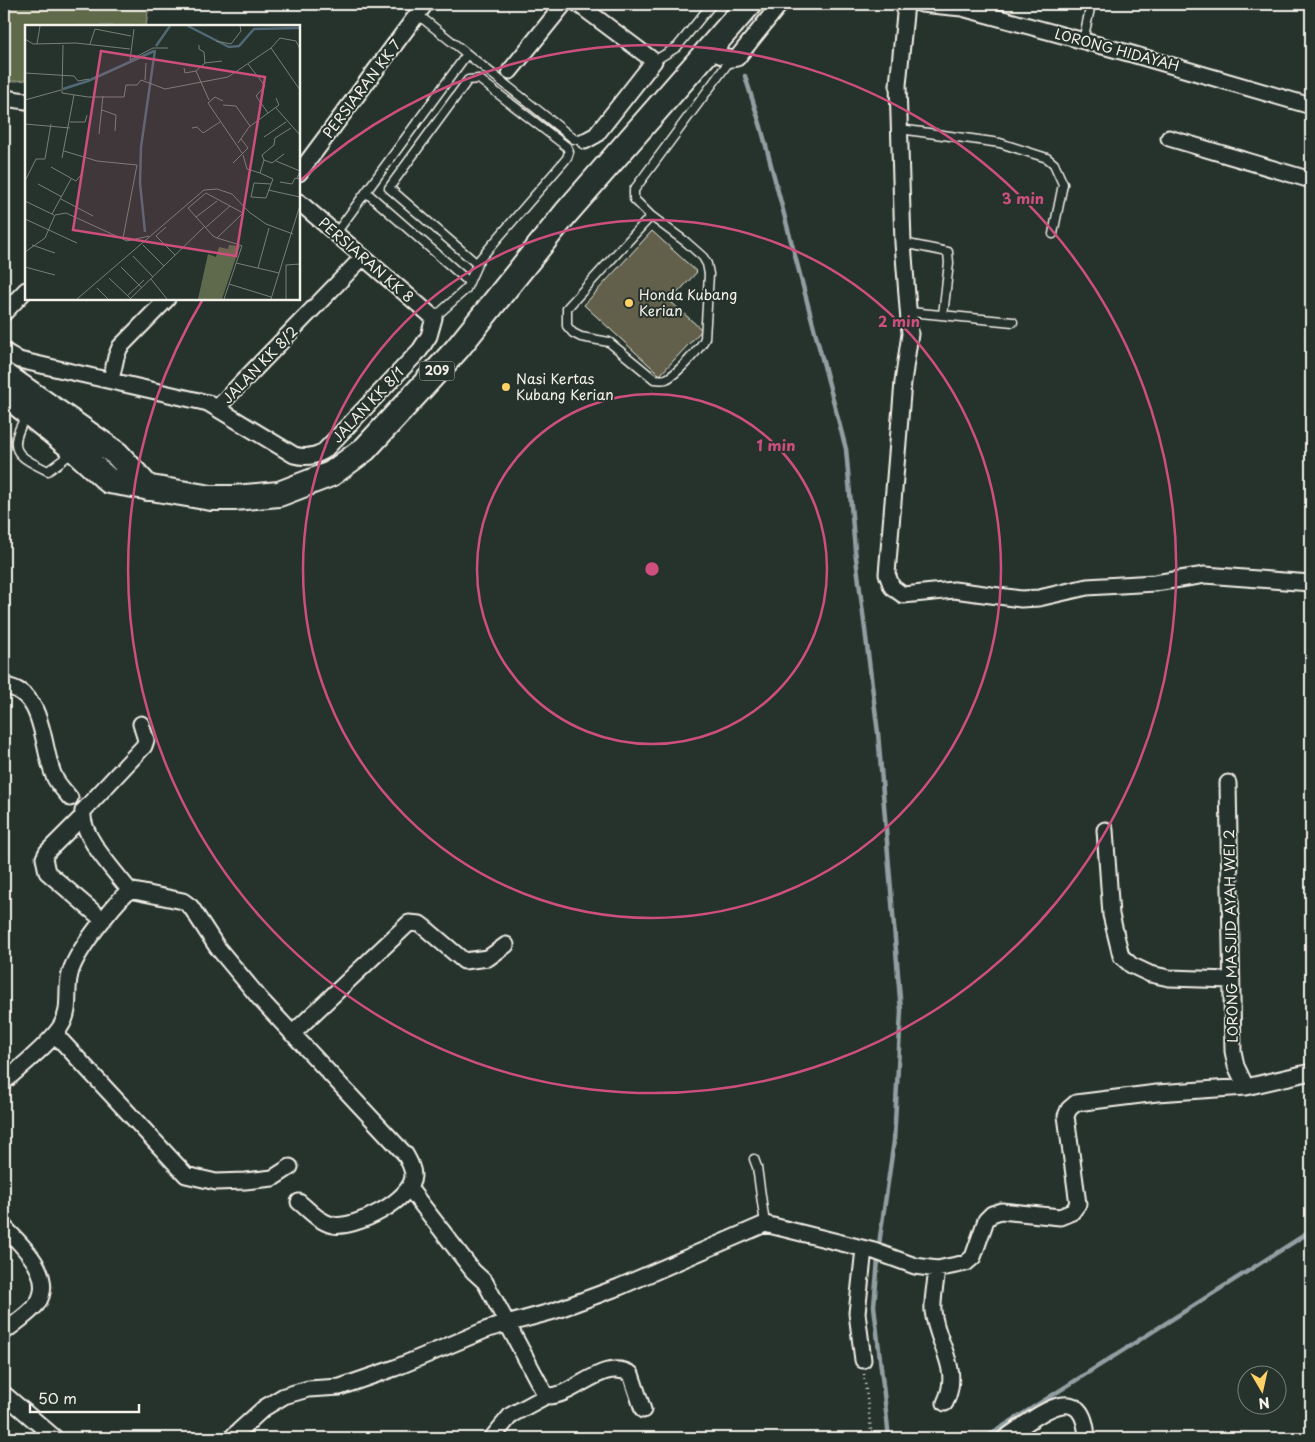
<svg xmlns="http://www.w3.org/2000/svg" width="1315" height="1442" font-family="'Playpen Sans',sans-serif">
<style>
.green{fill:#5e6a4b;stroke:#a9ae9a}
.lines{fill:none;stroke-linecap:round;stroke-linejoin:round}
.stream{stroke:#929fa2;stroke-width:4.5}
.building{fill:#62604c;stroke:#f4f1e8}
.service-casing{stroke:#f4f1e8;stroke-width:11}
.minor-casing{stroke:#f4f1e8;stroke-width:19}
.primary-casing{stroke:#f4f1e8;stroke-width:28}
.path{stroke:#f4f1e8;stroke-width:2.5;stroke-dasharray:1 4;stroke-linecap:butt}
.service{stroke:#26332d;stroke-width:8}
.minor{stroke:#26332d;stroke-width:15}
.primary{stroke:#26332d;stroke-width:24}
.ring{fill:none;stroke:#ce4e7e;stroke-width:2.5}
.poi-dot{fill:#ffd166;stroke:#26332d;stroke-width:2}
.labels{text-anchor:middle;stroke-width:4;stroke-linejoin:round;paint-order:stroke}
.shield{fill:#26332d;stroke:#b6b8b0;stroke-width:1}
.shield-label{font-size:12px;font-weight:bold;fill:#f4f1e8}
.street-label{font-size:14px;fill:#f4f1e8;stroke:#26332d}
.poi-label{font-size:14px;fill:#f4f1e8;stroke:#26332d;text-anchor:start}
.inset-river{fill:none;stroke:#506974;stroke-width:2.5}
.inset-road{fill:none;stroke:#787f78;stroke-width:1}
.view{fill:#ce4e7e;fill-opacity:0.15;stroke:#ce4e7e;stroke-width:2.5}
.inset-edge{fill:none;stroke:#f4f1e8;stroke-width:2.5}
.centre{fill:#ce4e7e;stroke:#26332d;stroke-width:2.5}
.ring-label{font-size:15px;text-anchor:middle;font-weight:bold;fill:#ce4e7e;stroke:#26332d;stroke-width:4;stroke-linejoin:round;paint-order:stroke}
</style>
<rect width="100%" height="100%" fill="#26332d"/>
<filter id="ink" filterUnits="userSpaceOnUse"><feTurbulence type="fractalNoise" baseFrequency=".02" numOctaves="2"/><feDisplacementMap in="SourceGraphic" scale="10" xChannelSelector="R" yChannelSelector="G"/><feConvolveMatrix kernelMatrix="1 2 1 2 8 2 1 2 1" color-interpolation-filters="sRGB"/></filter>
<g filter="url(#ink)">
<path class="green" d="M 4,4 L 149,4 L 146,26 L 26,26 L 26,80 L 4,82 Z"/>
<g class="lines">
<path class="stream" d="M 745,76 L 761,127 L 846,449 L 855,550 L 878,733 L 901,1011 L 894,1141 L 880,1237 L 874,1306 L 889,1438
M 985,1438 L 1311,1231"/>
</g>
<path class="building" d="M 652,231 L 697,272 L 670,301 L 702,330 L 660,375 L 584,305 Z"/>
<g class="lines">
<g class="service-casing">
<path id="service" d="M 417,14 L 574,139 L 585,141
M 1083,41 L 1091,4
M 654,61 L 677,47 L 712,4
M 900,129 L 1000,143 L 1047,158 L 1054,164 L 1063,184 L 1053,234
M 366,192 L 469,282
M 651,216 L 686,242 L 703,257 L 707,264 L 709,274 L 705,338 C 702,347 676,375 666,379 C 662,380 658,379 654,379 L 609,342 L 581,337 L 573,333 L 567,326 L 567,308 L 651,216 L 634,199 L 634,190 L 731,59
M 336,233 L 467,54
M 903,243 L 948,252 L 949,263 L 943,315
M 910,312 L 1013,322
M 434,318 L 466,289 L 479,260 L 567,158 L 569,152 L 567,147 L 479,79 L 468,80 L 389,188 L 477,264
M 26,416 C 7,450 15,455 48,471 L 72,453
M 754,1159 L 757,1167 L 765,1224"/>
</g>
<g class="minor-casing">
<path id="minor" d="M 578,4 L 654,61 L 596,135 L 585,141
M 906,4 L 898,85 L 903,243 L 910,334 L 903,382 L 887,574 L 892,587 L 903,595 L 954,590 L 1021,599 L 1039,598 L 1087,587 L 1155,583 L 1205,575 L 1311,583
M 921,4 L 962,8 L 1132,54 L 1311,106
M 708,51 L 731,59 L 737,58 L 780,4
M 510,71 L 564,4
M 4,98 L 26,101
M 1169,138 L 1311,180
M 299,173 L 425,4
M 4,313 L 26,290
M 4,351 L 19,360 L 208,403 L 294,455 C 305,458 314,457 324,451 L 420,350 L 429,336 L 434,318 L 299,202
M 111,380 L 116,357 L 120,347 L 167,299
M 218,407 L 363,257
M 4,686 C 46,691 41,748 54,776 C 57,784 65,791 70,798
M 141,724 L 146,740 L 144,746 L 83,811 C 80,836 115,871 129,890 L 183,901 L 191,907 L 217,947 L 261,1000 L 405,1154 C 409,1161 413,1168 413,1176 C 412,1200 355,1229 333,1225 C 319,1222 310,1211 299,1202
M 1228,783 L 1233,1051 L 1236,1066 L 1246,1087
M 82,817 L 47,852 L 44,858 L 47,872 L 103,920
M 1105,830 L 1111,915 L 1121,956 L 1131,965 L 1150,974 L 1169,978 L 1231,980
M 55,1034 L 186,1175 L 216,1182 L 245,1181 L 273,1178 L 290,1167
M 292,1034 L 409,923 L 420,924 L 424,927 L 464,961 L 488,958 L 506,945
M 4,1082 C 20,1067 50,1044 61,1026 C 72,1009 65,992 70,974 C 75,952 112,907 129,890
M 409,1188 L 473,1271 L 485,1282 L 546,1396 C 574,1398 602,1357 631,1374 L 643,1410
M 4,1227 C 22,1245 56,1276 37,1304 C 28,1315 15,1323 4,1332
M 937,1269 C 936,1282 932,1298 933,1311 C 937,1346 962,1368 945,1403
M 863,1360 L 857,1313 L 864,1249
M 4,1394 L 55,1438
M 231,1438 L 264,1408 L 284,1396 L 308,1389 L 340,1387 L 395,1368 L 488,1329 L 554,1311 L 619,1287 L 765,1224 L 874,1251 L 915,1266 L 937,1269 L 966,1263 L 973,1257 L 986,1220 L 992,1214 L 1001,1211 L 1060,1217 L 1072,1212 L 1078,1204 L 1066,1116 L 1069,1109 L 1076,1103 L 1157,1093 L 1246,1087 L 1311,1072
M 492,1438 L 511,1415 L 546,1396
M 1005,1438 C 1034,1419 1083,1374 1087,1438"/>
</g>
<g class="primary-casing">
<path id="primary" d="M 4,375 L 117,454 L 148,488
M 4,393 L 75,450 L 109,481 L 211,498 L 234,498 L 279,494 L 331,474 L 365,449 L 457,349 L 566,213 L 749,4"/>
</g>
<path class="path" d="M 864,1374 L 872,1438"/>
<use href="#service" class="service"/>
<use href="#minor" class="minor"/>
<use href="#primary" class="primary"/>
</g>
</g>
<g class="ring">
<circle cx="652" cy="569" r="175"/>
<circle cx="652" cy="569" r="349"/>
<path d="M301 180A524 524 0 1 1 203 299"/>
</g>
<g class="poi-dot">
<circle cx="629" cy="303" r="5"/>
<circle cx="506" cy="387" r="5"/>
</g>
<g class="labels">
<rect class="shield" x="419.5" y="361.5" width="35" height="19" rx="4"/>
<g class="shield-label">
<text x="437" y="375">209</text>
</g>
<g class="street-label">
<text transform="translate(1117 50) rotate(15)" y="5">LORONG HIDAYAH</text>
<text transform="translate(362 89) rotate(-53)" y="5">PERSIARAN KK 7</text>
<text transform="translate(366 260) rotate(41)" y="5">PERSIARAN KK 8</text>
<text transform="translate(260 365) rotate(-46)" y="5">JALAN KK 8/2</text>
<text transform="translate(368 405) rotate(-47)" y="5">JALAN KK 8/1</text>
<text transform="translate(1231 936) rotate(-91)" y="5">LORONG MASJID AYAH WEI 2</text>
</g>
<g class="poi-label">
<text x="639" y="300">Honda Kubang<tspan x="639" dy="16">Kerian</tspan></text>
<text x="516" y="384">Nasi Kertas<tspan x="516" dy="16">Kubang Kerian</tspan></text>
</g>
</g>
<g transform="translate(25 25)">
<rect width="275" height="275" fill="#26332d"/>
<path d="M 204,220 L 215,221 L 197,274 L 173,274 L 183,229 L 191,232 L 194,222 L 203,224 Z" fill="#5e6a4b"/>
<path class="inset-river" d="M 163,1 L 204,22 L 214,21 L 229,4 L 274,3M 131,21 L 145,1M 38,64 L 63,56 L 129,26M 120,207 L 115,158 L 116,122 L 130,25"/>
<path class="inset-road" d="M 109,4 L 105,35 L 128,23 L 143,23M 0,14 L 8,19 L 51,18 L 105,24M 191,16 L 206,19 L 216,6 L 215,1M 12,19 L 15,1M 65,19 L 70,4 L 106,11M 38,20 L 37,68 L 63,72 L 99,72 L 101,60 L 112,60 L 116,55 L 140,64 L 203,52 L 246,23M 275,24 L 271,16 L 255,13 L 246,23 L 275,65M 180,38 L 197,36M 223,39 L 240,61 L 231,71 L 243,88M 159,43 L 160,48 L 171,46 L 184,75M 171,46 L 180,38 L 179,27 L 174,24 L 174,20M 0,48 L 49,51 L 53,56 L 64,54M 120,55 L 121,38M 0,75 L 36,65M 198,76 L 190,72 L 183,78 L 217,128M 198,80 L 211,81 L 225,101M 251,83 L 275,110M 77,85 L 91,90 L 90,106M 45,97 L 60,97 L 62,90M 0,99 L 45,103M 167,103 L 172,102 L 178,108 L 195,97M 74,109 L 78,71M 239,112 L 261,97M 213,118 L 224,102 L 254,80 L 251,73M 39,126 L 72,136 L 112,140 L 98,213M 218,130 L 222,144 L 235,148M 37,133 L 49,70M 239,135 L 247,138 L 259,129M 251,136 L 275,146 L 272,153M 208,138 L 223,123 L 216,114M 26,142 L 51,156 L 56,150M 0,156 L 11,134 L 20,134 L 26,99M 255,157 L 267,159 L 270,153 L 275,154M 13,159 L 37,172M 246,159 L 229,158 L 226,172 L 241,173 L 248,154 L 235,148 L 239,135 L 237,130 L 249,120 L 250,113 L 266,103M 243,165 L 275,172M 36,174 L 68,191M 0,176 L 29,190M 27,189 L 46,154M 30,190 L 41,188 L 102,216 L 124,211M 171,192 L 192,176M 0,194 L 52,218M 141,202 L 131,211 L 150,230M 180,203 L 205,181M 192,213 L 218,188 L 181,168 L 163,183 L 188,211 L 192,213 L 215,220 L 217,221 L 199,274M 7,220 L 30,228M 118,220 L 139,241M 0,227 L 20,213 L 30,190M 108,231 L 128,252M 211,238 L 254,248M 0,242 L 30,250M 96,242 L 117,263M 233,243 L 244,203M 84,253 L 106,274M 126,254 L 142,274M 204,259 L 246,272M 72,263 L 83,274M 102,271 L 119,255M 52,274 L 179,165 L 192,164 L 207,169 L 224,187 L 241,199 L 268,209M 105,274 L 179,202M 246,274 L 275,180M 261,274 L 261,240 L 275,239"/>
<path class="view" d="M 76,26 L 240,52 L 211,231 L 48,205 Z"/>
<rect width="275" height="275" class="inset-edge"/>
</g>
<circle cx="652" cy="569" r="8" class="centre"/>
<g class="ring-label">
<text x="1023" y="204">3 min</text>
<text x="899" y="327">2 min</text>
<text x="776" y="451">1 min</text>
</g>
<rect width="1315" height="1442" fill="none" stroke="#26332d" stroke-width="20"/>
<rect x="10" y="10" width="1295" height="1422" fill="none" stroke="#f4f1e8" stroke-width="2" filter="url(#ink)"/>
<g transform="translate(1262 1390) rotate(171)"><circle r="24" fill="#26332d" stroke="#787f78"/>
<path d="M0-4L9 19L0 12L-9 19Z" fill="#ffd166"/>
<text y="-8" font-size="14" font-weight="bold" text-anchor="middle" fill="#f4f1e8">N</text>
</g>
<path d="M30 1404v8h109v-8" fill="none" stroke="#f4f1e8" stroke-width="2.5"/>
<text x="38" y="1404" font-size="15" fill="#f4f1e8" stroke="#26332d" stroke-width="4" paint-order="stroke">50 m</text>
</svg>
